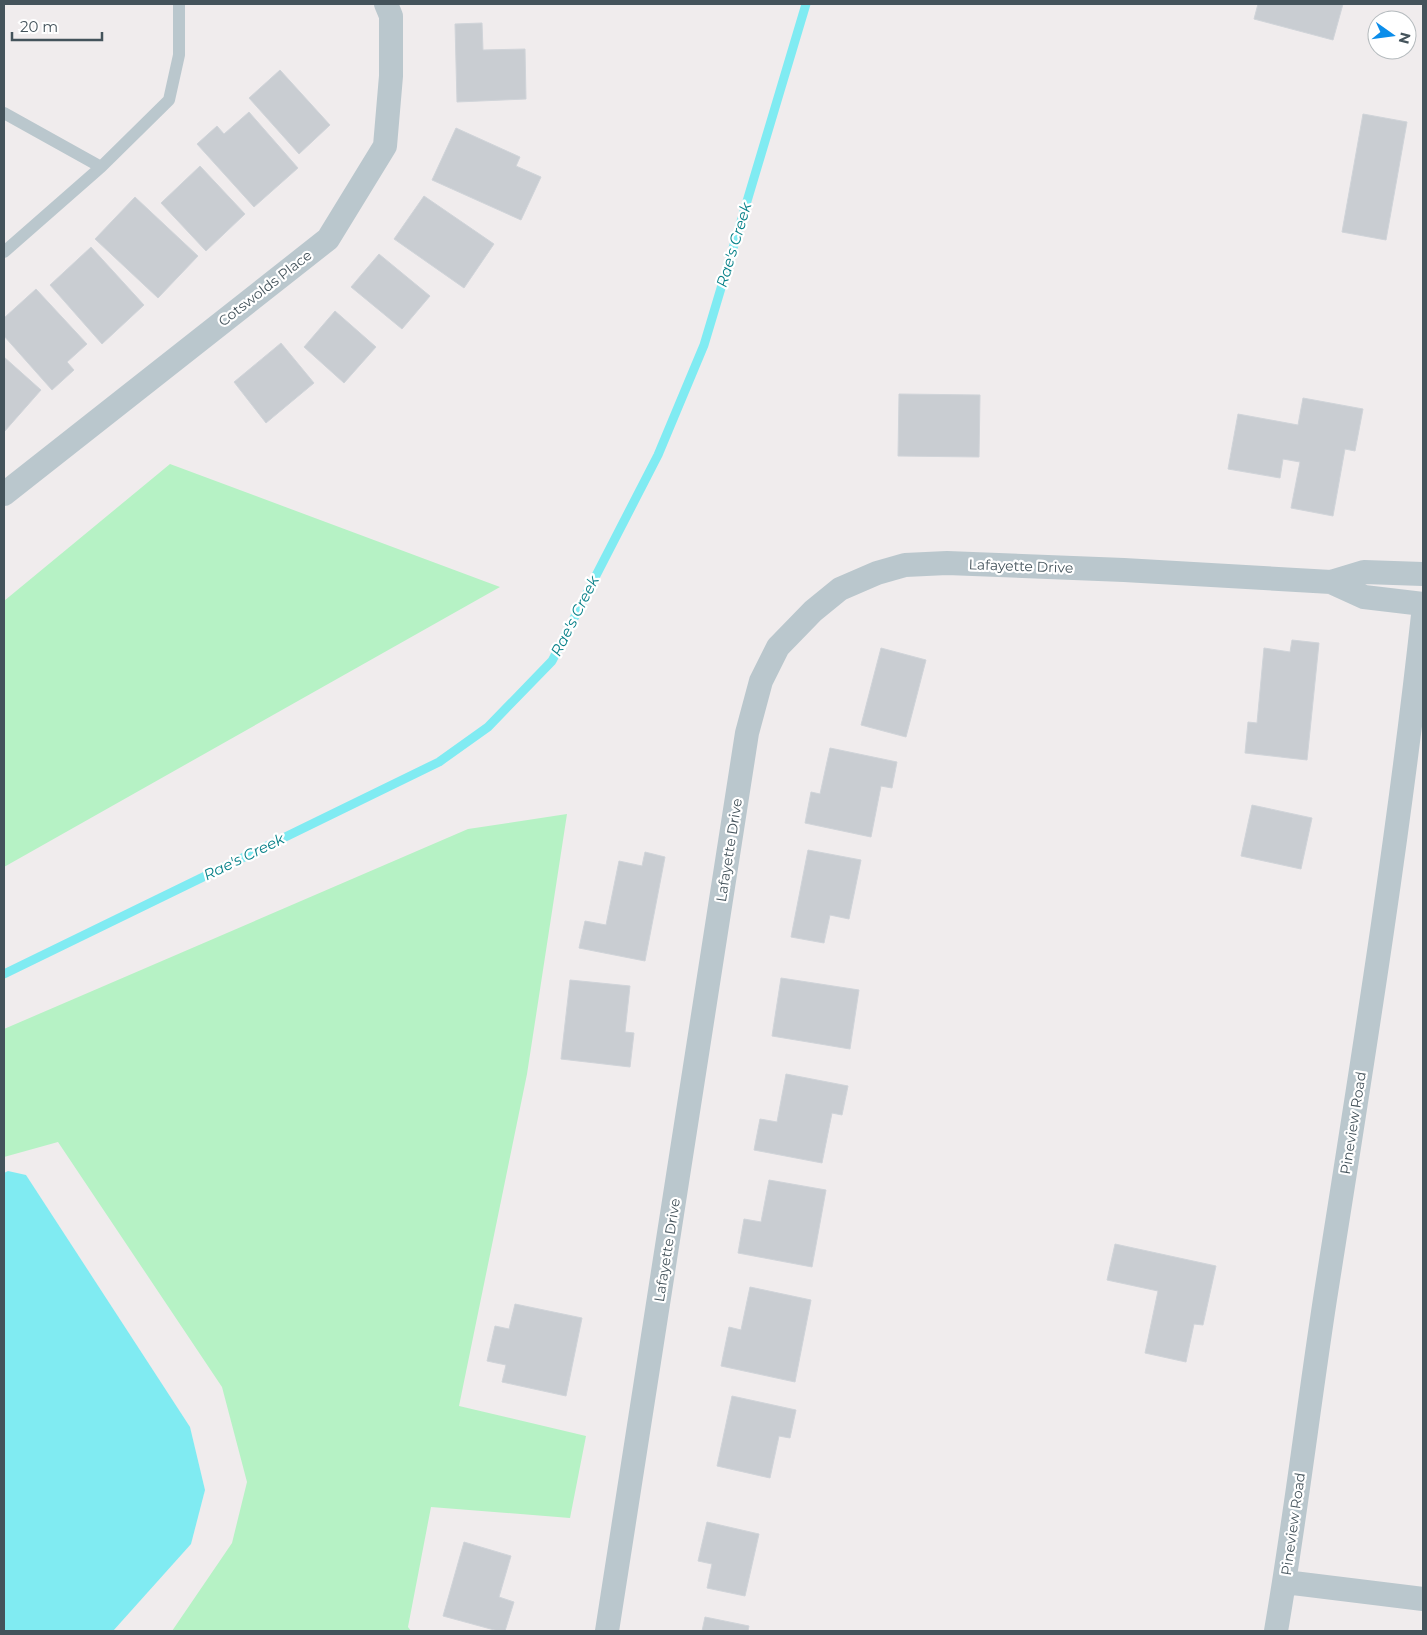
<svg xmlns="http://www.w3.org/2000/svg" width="1427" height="1635" font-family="Montserrat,sans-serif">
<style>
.green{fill:#b6f2c5}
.water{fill:#80ebf2}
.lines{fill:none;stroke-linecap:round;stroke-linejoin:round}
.stream{stroke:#80ebf2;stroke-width:9}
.building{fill:#c9cdd2;stroke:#d0d4d9}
.lane{stroke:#bac7cd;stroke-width:12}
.street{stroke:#bac7cd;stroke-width:24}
.labels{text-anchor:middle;stroke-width:4.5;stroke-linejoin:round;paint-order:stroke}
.street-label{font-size:14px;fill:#44535b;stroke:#fff}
.water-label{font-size:15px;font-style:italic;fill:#068088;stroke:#fff}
</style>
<rect width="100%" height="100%" fill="#f0eced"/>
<path class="green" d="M 170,464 L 500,587 L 4,867 L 4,601 Z
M 567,814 L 527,1074 L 459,1406 L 586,1436 L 570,1518 L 431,1507 L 408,1627 L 411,1631 L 172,1631 L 232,1543 L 247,1482 L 222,1387 L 58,1142 L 4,1157 L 4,1029 L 468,829 Z"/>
<path class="water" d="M 8,1171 L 26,1175 L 190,1427 L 205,1490 L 191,1544 L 113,1631 L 4,1631 L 4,1173 Z"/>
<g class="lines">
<path class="stream" d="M 4,974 L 439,762 L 488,727 L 552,661 L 658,455 L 704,345 L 806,4"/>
</g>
<path class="building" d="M 1258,4 L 1343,4 L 1333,40 L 1254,19 Z
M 482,23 L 483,50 L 525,49 L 526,99 L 457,102 L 455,24 Z
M 280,70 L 330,125 L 299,154 L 249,98 Z
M 249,112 L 298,168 L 254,207 L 197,144 L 217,126 L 224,134 Z
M 1363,114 L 1407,122 L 1386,240 L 1342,232 Z
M 456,128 L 520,157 L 516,166 L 541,177 L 521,220 L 432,180 Z
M 200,166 L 245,214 L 206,251 L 161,203 Z
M 424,196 L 494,244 L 464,288 L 394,239 Z
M 135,197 L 198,256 L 158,298 L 95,239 Z
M 91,247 L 144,305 L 102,344 L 50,285 Z
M 379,254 L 430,296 L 402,329 L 351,287 Z
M 36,289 L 87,344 L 67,362 L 74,370 L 52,390 L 4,336 L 4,318 Z
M 335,311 L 376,347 L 344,383 L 304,347 Z
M 281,343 L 314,383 L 266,423 L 234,382 Z
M 4,357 L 41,390 L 4,432 Z
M 899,394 L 980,395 L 979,457 L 898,456 Z
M 1303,398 L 1363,409 L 1355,451 L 1345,449 L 1333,516 L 1291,508 L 1300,462 L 1283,459 L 1280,478 L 1228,469 L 1238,414 L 1298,425 Z
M 1292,640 L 1319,643 L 1307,760 L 1245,753 L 1248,722 L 1257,723 L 1264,648 L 1290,652 Z
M 881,648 L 926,660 L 906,737 L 861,725 Z
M 830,748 L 897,762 L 892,788 L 881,786 L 871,837 L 805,823 L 811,792 L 820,794 Z
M 1252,805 L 1312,818 L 1301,869 L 1241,856 Z
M 808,850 L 861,860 L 849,919 L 830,915 L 824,943 L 791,937 Z
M 645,852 L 665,857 L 645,961 L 579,948 L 585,921 L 606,925 L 619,861 L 642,866 Z
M 781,978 L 859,990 L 850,1049 L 772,1036 Z
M 570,980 L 630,986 L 625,1032 L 634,1033 L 630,1067 L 561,1059 Z
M 786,1074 L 848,1086 L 842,1115 L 832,1113 L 822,1163 L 754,1150 L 760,1119 L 777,1122 Z
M 769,1180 L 826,1190 L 812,1267 L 738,1253 L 744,1219 L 761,1222 Z
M 1115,1244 L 1216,1266 L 1203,1325 L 1194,1324 L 1186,1362 L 1145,1353 L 1158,1291 L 1107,1280 Z
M 750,1287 L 811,1300 L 795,1382 L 721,1366 L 729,1327 L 741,1330 Z
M 515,1304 L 582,1318 L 566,1396 L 502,1382 L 506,1365 L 487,1361 L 495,1326 L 509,1329 Z
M 732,1396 L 796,1410 L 790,1438 L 779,1436 L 770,1478 L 717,1466 Z
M 707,1522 L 759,1534 L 745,1596 L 707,1588 L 712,1564 L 698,1561 Z
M 464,1542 L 511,1556 L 499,1597 L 514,1602 L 505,1631 L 498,1631 L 443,1616 Z
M 705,1617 L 749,1626 L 748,1631 L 702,1631 Z"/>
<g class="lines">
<path class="lane" d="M 4,113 L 101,167 L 169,100 L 179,55 L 179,4
M 4,252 L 101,167"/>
<path class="street" d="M 4,494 L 328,239 L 385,146 L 391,76 L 391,16 L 386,4
M 1331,582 L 1364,597 L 1423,604
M 1285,1582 L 1423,1599
M 607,1631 L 747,733 L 761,681 L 778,647 L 813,611 L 840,589 L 877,573 L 905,565 L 947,563 L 1124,570 L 1331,582 L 1364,572 L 1423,574
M 1276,1631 C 1295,1521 1308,1410 1325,1299 C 1361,1071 1398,844 1423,615"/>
</g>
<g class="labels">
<g class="street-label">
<text transform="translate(265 288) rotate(-38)" y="5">Cotswolds Place</text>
<text transform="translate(1021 566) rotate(2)" y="5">Lafayette Drive</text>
<text transform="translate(729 850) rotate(-81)" y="5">Lafayette Drive</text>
<text transform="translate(1353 1123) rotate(-81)" y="5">Pineview Road</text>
<text transform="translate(667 1250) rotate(-81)" y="5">Lafayette Drive</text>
<text transform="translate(1293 1524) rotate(-82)" y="5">Pineview Road</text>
</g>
<g class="water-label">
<text transform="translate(734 245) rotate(-73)" y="5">Rae's Creek</text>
<text transform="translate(575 616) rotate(-63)" y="5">Rae's Creek</text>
<text transform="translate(244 857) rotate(-26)" y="5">Rae's Creek</text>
</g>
</g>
<rect width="1427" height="1635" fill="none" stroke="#44535b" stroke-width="10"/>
<g transform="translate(1392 35) rotate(104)"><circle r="24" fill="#ffffff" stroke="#b4babd"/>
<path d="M0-4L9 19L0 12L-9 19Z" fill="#0b8dea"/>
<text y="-8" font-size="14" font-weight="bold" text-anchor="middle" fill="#44535b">N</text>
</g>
<path d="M12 32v8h90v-8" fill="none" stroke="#44535b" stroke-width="2.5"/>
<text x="20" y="32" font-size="15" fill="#44535b" stroke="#ffffff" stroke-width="4" paint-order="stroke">20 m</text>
</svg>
